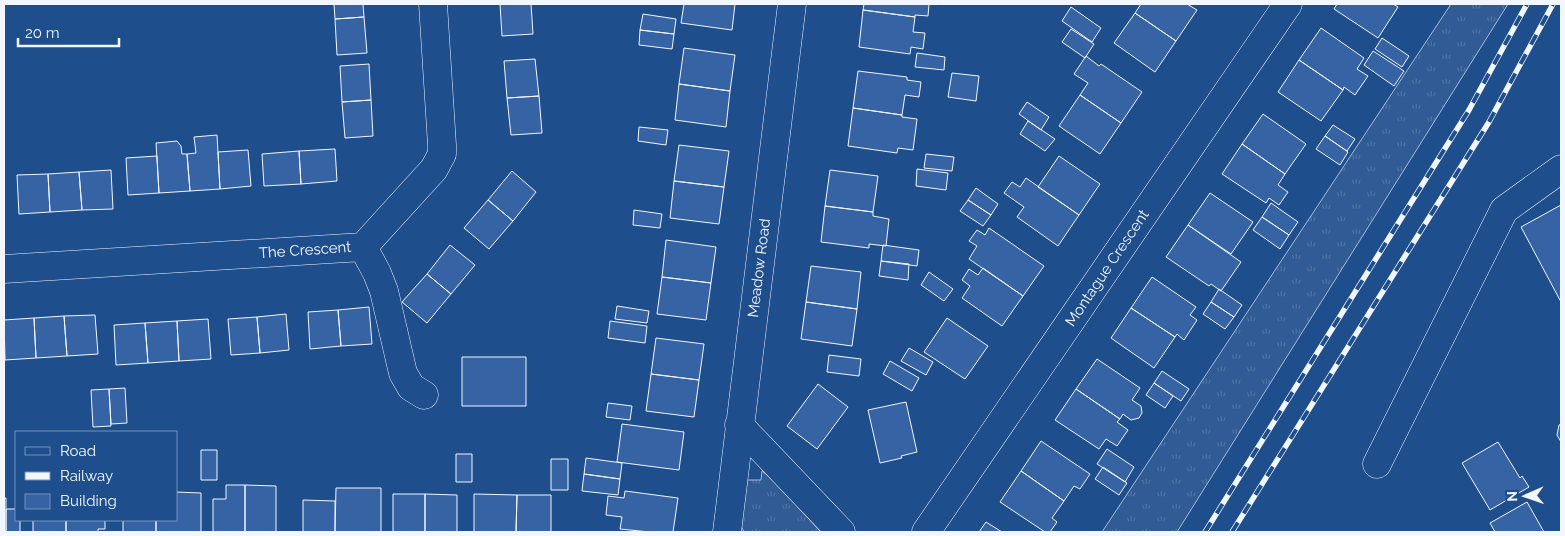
<svg xmlns="http://www.w3.org/2000/svg" width="1565" height="536" font-family="Raleway,sans-serif">
<style>
.grass{fill:url(#grass-tufts);stroke:#a8bbd7}
.building{fill:#3563a3;stroke:#f2f6ff}
.lines{fill:none;stroke-linecap:round;stroke-linejoin:round}
.minor-casing{stroke:#f2f6ff;stroke-width:29}
.minor{stroke:#1f4e8c;stroke-width:28}
.rail-casing{stroke:#f2f6ff;stroke-width:5.5}
.rail{stroke:#1f4e8c;stroke-width:4;stroke-dasharray:11;stroke-linecap:butt}
.labels{text-anchor:middle;stroke-width:4;stroke-linejoin:round;paint-order:stroke}
.street-label{font-size:15px;fill:#f2f6ff;stroke:#1f4e8c}
</style>
<defs>
<pattern id="grass-tufts" width="24" height="20" patternUnits="userSpaceOnUse" patternTransform="scale(1.25)"><rect width="24" height="20" fill="#305b95"/><path d="M3 7l-1-3M5 7V3M7 7l1-3M15 17l-1-3M17 17v-4M19 17l1-3" fill="none" stroke="#4e73a5"/></pattern>
</defs>
<rect width="100%" height="100%" fill="#1f4e8c"/>
<path class="grass" d="M 1451,4 L 1508,4 L 1177,532 L 1102,532 Z
M 762,471 L 772,479 L 821,532 L 744,532 L 739,522 L 745,480 L 761,480 Z"/>
<path class="building" d="M 334,4 L 363,4 L 364,17 L 335,19 Z
M 500,4 L 531,4 L 533,34 L 502,36 Z
M 684,4 L 735,4 L 732,30 L 681,23 Z
M 864,4 L 929,4 L 928,16 L 915,15 L 915,17 L 863,10 Z
M 1141,4 L 1187,4 L 1197,10 L 1176,41 L 1135,13 Z
M 1337,4 L 1393,4 L 1398,7 L 1378,38 L 1334,9 Z
M 1071,7 L 1101,28 L 1092,42 L 1062,21 Z
M 863,10 L 915,17 L 913,32 L 925,33 L 923,49 L 911,47 L 910,54 L 859,47 Z
M 1135,13 L 1176,41 L 1155,72 L 1114,43 Z
M 643,14 L 676,19 L 674,34 L 640,30 Z
M 364,17 L 367,53 L 337,55 L 335,19 Z
M 1321,28 L 1364,58 L 1357,69 L 1368,76 L 1355,95 L 1344,87 L 1343,90 L 1299,60 Z
M 1071,29 L 1094,44 L 1085,58 L 1062,42 Z
M 640,30 L 674,34 L 672,49 L 639,45 Z
M 1382,38 L 1409,56 L 1402,67 L 1375,49 Z
M 684,48 L 735,55 L 730,91 L 679,84 Z
M 1373,51 L 1404,71 L 1394,86 L 1364,65 Z
M 917,53 L 945,57 L 944,70 L 915,67 Z
M 1086,56 L 1099,66 L 1101,64 L 1142,92 L 1121,123 L 1080,95 L 1088,83 L 1074,74 Z
M 535,59 L 539,96 L 507,98 L 504,61 Z
M 1299,60 L 1343,90 L 1321,121 L 1278,92 Z
M 369,64 L 371,100 L 342,102 L 340,66 Z
M 858,71 L 907,77 L 907,80 L 921,82 L 919,97 L 905,95 L 902,115 L 853,108 Z
M 952,73 L 979,76 L 976,101 L 948,97 Z
M 679,84 L 730,91 L 726,127 L 675,120 Z
M 1080,95 L 1121,123 L 1100,154 L 1059,126 Z
M 539,96 L 542,133 L 511,135 L 507,98 Z
M 371,100 L 373,136 L 345,138 L 342,102 Z
M 1027,102 L 1049,117 L 1041,130 L 1019,114 Z
M 853,108 L 902,115 L 902,117 L 917,119 L 913,150 L 898,148 L 897,153 L 848,146 Z
M 1263,114 L 1306,144 L 1285,174 L 1242,144 Z
M 1028,121 L 1055,139 L 1045,151 L 1020,134 Z
M 1333,125 L 1355,139 L 1347,151 L 1325,136 Z
M 639,127 L 668,130 L 666,145 L 638,141 Z
M 217,135 L 220,189 L 190,191 L 187,154 L 196,153 L 194,137 Z
M 1325,136 L 1348,152 L 1340,165 L 1316,149 Z
M 177,141 L 181,146 L 182,154 L 187,154 L 190,191 L 159,193 L 156,143 Z
M 1242,144 L 1285,174 L 1278,185 L 1288,192 L 1279,205 L 1269,198 L 1266,203 L 1222,174 Z
M 679,145 L 729,151 L 724,187 L 674,181 Z
M 335,149 L 337,181 L 301,184 L 299,151 Z
M 248,150 L 251,186 L 220,189 L 218,152 Z
M 299,151 L 301,184 L 264,186 L 262,154 Z
M 926,154 L 954,157 L 952,171 L 924,168 Z
M 157,156 L 159,193 L 128,195 L 126,158 Z
M 1059,156 L 1100,184 L 1079,215 L 1038,187 Z
M 917,169 L 948,173 L 946,190 L 916,186 Z
M 111,170 L 113,209 L 82,210 L 79,172 Z
M 830,170 L 878,176 L 873,212 L 825,206 Z
M 512,171 L 536,192 L 513,221 L 488,200 Z
M 79,172 L 82,210 L 50,212 L 48,174 Z
M 48,174 L 50,212 L 19,214 L 17,175 Z
M 1026,178 L 1079,215 L 1058,246 L 1017,217 L 1024,207 L 1004,193 L 1012,182 L 1020,187 Z
M 674,181 L 724,187 L 719,224 L 670,218 Z
M 976,188 L 998,204 L 991,215 L 968,200 Z
M 1210,193 L 1253,222 L 1231,254 L 1188,225 Z
M 488,200 L 513,221 L 489,249 L 464,228 Z
M 968,200 L 991,215 L 983,226 L 960,211 Z
M 1271,203 L 1298,222 L 1289,235 L 1262,217 Z
M 1561,205 L 1561,302 L 1521,227 Z
M 825,206 L 873,212 L 873,216 L 889,219 L 886,246 L 869,244 L 869,248 L 821,242 Z
M 634,210 L 662,214 L 660,228 L 633,225 Z
M 1262,217 L 1289,235 L 1280,249 L 1253,230 Z
M 1188,225 L 1241,262 L 1221,291 L 1211,284 L 1209,286 L 1166,257 Z
M 989,228 L 1044,266 L 1023,296 L 969,259 L 977,246 L 969,241 L 977,230 L 985,235 Z
M 666,240 L 716,247 L 711,283 L 662,277 Z
M 450,245 L 475,265 L 451,294 L 427,274 Z
M 883,245 L 919,250 L 917,266 L 881,261 Z
M 881,261 L 909,264 L 908,280 L 879,276 Z
M 811,266 L 861,272 L 857,309 L 806,302 Z
M 983,268 L 1023,296 L 1002,326 L 962,298 L 970,286 L 962,280 L 969,269 L 978,275 Z
M 929,272 L 953,289 L 944,301 L 921,285 Z
M 427,274 L 451,294 L 427,323 L 402,302 Z
M 662,277 L 711,283 L 706,320 L 657,314 Z
M 1152,277 L 1196,307 L 1190,315 L 1197,320 L 1184,340 L 1177,334 L 1175,337 L 1131,308 Z
M 1219,289 L 1242,305 L 1234,317 L 1211,302 Z
M 806,302 L 857,309 L 852,346 L 801,339 Z
M 1211,302 L 1234,317 L 1225,329 L 1203,314 Z
M 617,306 L 649,311 L 647,323 L 615,319 Z
M 369,307 L 372,344 L 341,346 L 338,310 Z
M 1131,308 L 1175,337 L 1154,368 L 1111,338 Z
M 338,310 L 341,346 L 310,349 L 308,312 Z
M 286,314 L 289,350 L 260,353 L 257,317 Z
M 95,315 L 98,354 L 67,356 L 64,316 Z
M 64,316 L 67,356 L 36,358 L 34,318 Z
M 257,317 L 260,353 L 231,355 L 228,319 Z
M 34,318 L 36,358 L 5,360 L 4,320 Z
M 947,318 L 988,346 L 965,379 L 924,352 Z
M 208,319 L 211,359 L 179,361 L 177,321 Z
M 177,321 L 179,361 L 148,363 L 145,323 Z
M 610,321 L 647,326 L 645,343 L 608,338 Z
M 145,323 L 148,363 L 116,365 L 114,325 Z
M 656,338 L 704,344 L 699,380 L 651,374 Z
M 909,348 L 933,362 L 926,375 L 901,361 Z
M 829,355 L 861,359 L 859,376 L 827,372 Z
M 462,357 L 526,357 L 526,406 L 462,406 Z
M 1097,359 L 1140,388 L 1132,400 L 1141,406 L 1142,413 L 1139,418 L 1131,420 L 1123,414 L 1120,419 L 1076,389 Z
M 890,361 L 919,378 L 912,391 L 883,374 Z
M 1162,371 L 1189,389 L 1181,401 L 1154,383 Z
M 651,374 L 699,380 L 694,417 L 646,411 Z
M 1154,383 L 1173,396 L 1165,408 L 1146,395 Z
M 818,384 L 848,407 L 817,449 L 787,426 Z
M 125,388 L 127,423 L 111,424 L 109,389 Z
M 109,389 L 111,426 L 93,427 L 91,390 Z
M 1076,389 L 1120,419 L 1117,422 L 1128,430 L 1117,446 L 1106,439 L 1099,449 L 1055,420 Z
M 906,402 L 917,452 L 901,456 L 902,458 L 880,463 L 868,410 Z
M 608,403 L 632,406 L 630,420 L 606,417 Z
M 622,424 L 684,432 L 679,470 L 617,462 Z
M 1561,424 L 1561,442 L 1557,435 L 1559,425 Z
M 1041,441 L 1090,474 L 1080,489 L 1074,486 L 1064,501 L 1021,471 Z
M 1498,442 L 1520,478 L 1522,476 L 1529,487 L 1490,510 L 1462,463 Z
M 1107,449 L 1134,467 L 1125,482 L 1097,464 Z
M 201,450 L 217,450 L 217,480 L 201,480 Z
M 456,454 L 472,454 L 472,482 L 456,482 Z
M 586,458 L 622,463 L 620,479 L 584,474 Z
M 551,459 L 568,459 L 568,490 L 551,490 Z
M 1103,467 L 1127,483 L 1119,495 L 1095,479 Z
M 1021,471 L 1064,501 L 1052,518 L 1057,522 L 1050,532 L 1045,532 L 1000,502 Z
M 584,474 L 620,479 L 618,495 L 582,491 Z
M 226,485 L 245,485 L 245,532 L 213,532 L 213,499 L 226,499 Z
M 245,485 L 276,486 L 276,532 L 245,532 Z
M 336,488 L 381,488 L 381,532 L 335,532 Z
M 625,491 L 678,498 L 673,532 L 650,532 L 620,529 L 622,517 L 606,515 L 608,496 L 624,498 Z
M 176,492 L 201,493 L 201,532 L 156,532 L 156,520 L 176,520 Z
M 393,494 L 425,494 L 425,532 L 393,532 Z
M 425,494 L 457,495 L 457,532 L 425,532 Z
M 474,494 L 517,495 L 516,532 L 474,532 Z
M 517,495 L 551,495 L 551,532 L 516,532 Z
M 4,498 L 6,498 L 6,532 L 4,532 Z
M 303,500 L 335,501 L 335,532 L 303,532 Z
M 1527,502 L 1544,532 L 1495,532 L 1490,523 Z
M 6,509 L 16,509 L 16,520 L 20,520 L 20,532 L 6,532 Z
M 33,520 L 66,520 L 66,532 L 33,532 Z
M 66,520 L 105,520 L 105,529 L 98,529 L 98,532 L 66,532 Z
M 123,520 L 156,520 L 156,532 L 123,532 Z
M 986,522 L 1002,532 L 979,532 Z"/>
<g class="lines">
<g class="minor-casing">
<path id="minor" d="M 363,247 L 377,273 L 384,291 L 403,373 L 411,387 L 424,395
M 4,269 L 363,247 L 434,169 L 442,154 L 442,145 L 433,4
M 739,425 L 841,532
M 1377,464 L 1504,210 L 1561,169
M 727,532 L 792,4
M 926,532 L 1288,4"/>
</g>
<use href="#minor" class="minor"/>
<g class="rail-casing">
<path id="rail" d="M 1205,532 L 1469,110 L 1527,4
M 1232,532 L 1489,122 L 1553,4"/>
</g>
<use href="#rail" class="rail"/>
</g>
<g class="labels">
<g class="street-label">
<text transform="translate(305 250) rotate(-4)" y="5">The Crescent</text>
<text transform="translate(759 268) rotate(-83)" y="5">Meadow Road</text>
<text transform="translate(1107 268) rotate(-56)" y="5">Montague Crescent</text>
</g>
</g>
<rect width="1565" height="536" fill="none" stroke="#f2f6ff" stroke-width="10"/>
<rect x="15" y="431" width="162" height="90" fill="#1f4e8c" stroke="#7391ba"/>
<rect x="25" y="447" width="25" height="8" fill="#1f4e8c" stroke="#7391ba"/>
<text x="60" y="456" font-size="15" fill="#f2f6ff">Road</text>
<rect x="25" y="472" width="25" height="8" fill="#f2f6ff" stroke="#7391ba"/>
<text x="60" y="481" font-size="15" fill="#f2f6ff">Railway</text>
<rect x="25" y="494" width="25" height="15" fill="#3563a3" stroke="#7391ba"/>
<text x="60" y="506" font-size="15" fill="#f2f6ff">Building</text>
<g transform="translate(1525 496) rotate(268)" stroke="#1f4e8c" stroke-width="4" paint-order="stroke">
<path d="M0-4L9 19L0 12L-9 19Z" fill="#f2f6ff"/>
<text y="-8" font-size="14" font-weight="bold" text-anchor="middle" fill="#f2f6ff">N</text>
</g>
<path d="M18 38v8h101v-8" fill="none" stroke="#f2f6ff" stroke-width="2.5"/>
<text x="25" y="38" font-size="15" fill="#f2f6ff" stroke="#1f4e8c" stroke-width="4" paint-order="stroke">20 m</text>
</svg>
